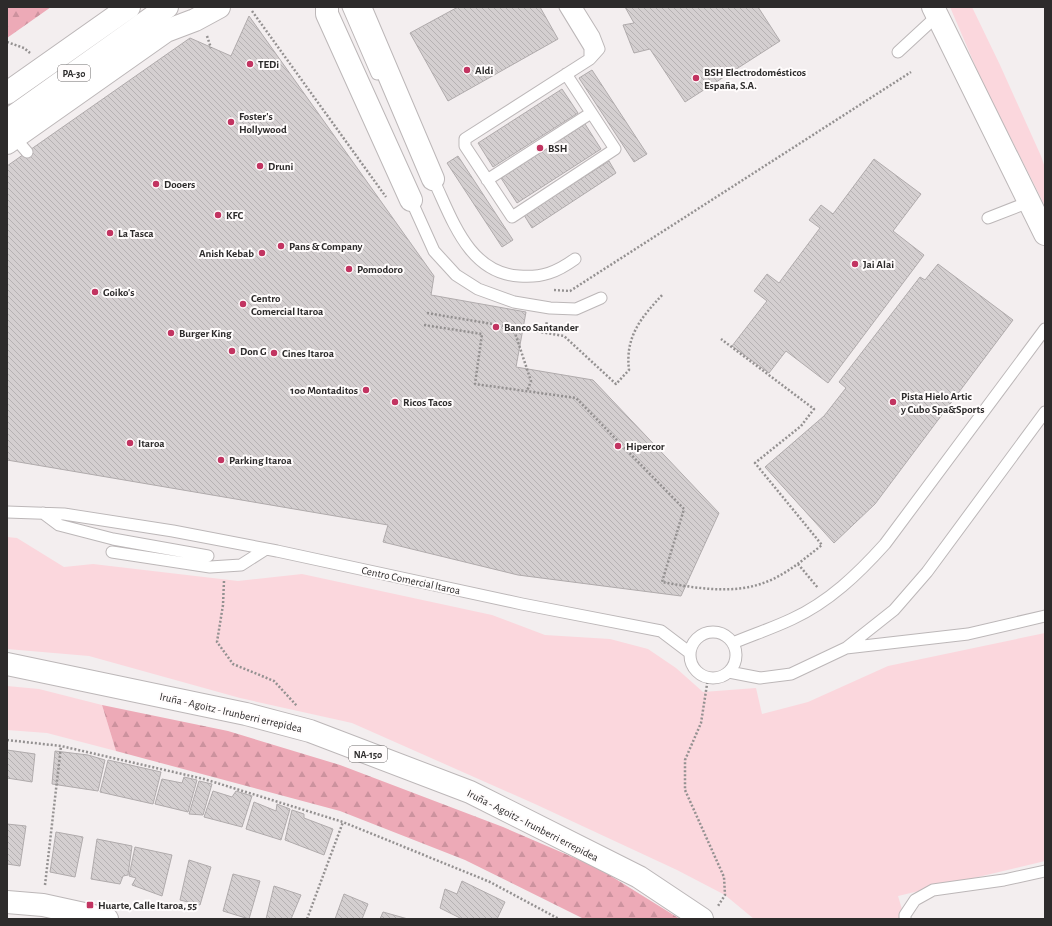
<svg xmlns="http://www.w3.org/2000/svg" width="1052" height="926" font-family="'Alegreya Sans',sans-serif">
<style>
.green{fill:#fbd7dd}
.forest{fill:url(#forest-firs)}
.building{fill:url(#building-back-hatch);stroke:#b0abac}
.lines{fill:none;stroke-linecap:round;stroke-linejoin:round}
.service-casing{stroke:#bcb7b8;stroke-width:13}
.minor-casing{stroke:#bcb7b8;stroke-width:24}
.tertiary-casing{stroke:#bcb7b8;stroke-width:24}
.primary-casing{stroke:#bcb7b8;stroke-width:24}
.trunk-casing{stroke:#bcb7b8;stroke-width:24}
.path{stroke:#949191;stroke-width:2.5;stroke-dasharray:2 2;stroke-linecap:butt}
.service{stroke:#fff;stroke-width:11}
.minor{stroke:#fff;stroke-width:22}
.tertiary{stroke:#fff;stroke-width:22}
.primary{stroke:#fff;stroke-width:22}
.trunk{stroke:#fff;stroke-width:22}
.poi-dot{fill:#c23461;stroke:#fffcfc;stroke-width:1.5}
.labels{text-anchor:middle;stroke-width:4;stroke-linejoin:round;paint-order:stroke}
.shield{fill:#fffcfc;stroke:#6c6a6a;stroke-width:1}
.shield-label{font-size:10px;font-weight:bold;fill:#2d2b2b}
.poi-label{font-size:11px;font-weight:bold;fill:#2d2b2b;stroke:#fffcfc;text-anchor:start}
.street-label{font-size:11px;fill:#2d2b2b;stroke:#fffcfc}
</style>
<defs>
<pattern id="forest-firs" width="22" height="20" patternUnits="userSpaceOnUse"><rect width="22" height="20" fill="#edaab7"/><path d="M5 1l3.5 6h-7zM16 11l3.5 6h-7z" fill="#cc929e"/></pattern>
<pattern id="building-back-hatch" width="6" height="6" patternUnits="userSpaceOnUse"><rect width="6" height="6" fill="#d4cfd0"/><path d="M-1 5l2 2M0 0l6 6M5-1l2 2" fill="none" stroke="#b6b2b3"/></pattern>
</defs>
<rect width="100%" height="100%" fill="#f3eeef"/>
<path class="green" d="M 950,7 L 972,7 L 1000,65 L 1041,156 L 1045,168 L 1045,206 L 980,77 Z
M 7,537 L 17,538 L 64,567 L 93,564 L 238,581 L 302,574 L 492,615 L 545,635 L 610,639 L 648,649 L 676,668 L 703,692 L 756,688 L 762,714 L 808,702 L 888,666 L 1045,633 L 1045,861 L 898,896 L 905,919 L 754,919 L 725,895 L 677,870 L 535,804 L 352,723 L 240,698 L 89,656 L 7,649 Z
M 7,686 L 39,689 L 102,705 L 116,751 L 47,733 L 7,730 Z"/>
<path class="forest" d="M 7,7 L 51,7 L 7,38 Z
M 102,705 L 228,731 L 340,765 L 503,827 L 598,868 L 680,919 L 584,919 L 465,860 L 340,811 L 116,751 Z"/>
<path class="building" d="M 458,7 L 540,7 L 558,39 L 448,101 L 410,33 Z
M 625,7 L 758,7 L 780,41 L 685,102 L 650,49 L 634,53 L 623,25 L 634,23 Z
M 249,16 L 434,276 L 431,295 L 526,312 L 516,367 L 593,380 L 719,513 L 681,596 L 518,575 L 383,542 L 388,525 L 7,460 L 7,166 L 190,38 L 231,56 Z
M 592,70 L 647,154 L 634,162 L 579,78 Z
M 562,89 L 578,113 L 493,167 L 478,143 Z
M 585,124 L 601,149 L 517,203 L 501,178 Z
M 458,156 L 513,240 L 502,247 L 447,163 Z
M 874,159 L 921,194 L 893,231 L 924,255 L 828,383 L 786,351 L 769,373 L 732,346 L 767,301 L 754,291 L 767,274 L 779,283 L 820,228 L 809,220 L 821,205 L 833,214 Z
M 609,161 L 616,173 L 532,228 L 524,215 Z
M 938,264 L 1013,320 L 875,504 L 834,543 L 765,467 L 824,416 L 846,388 L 839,382 L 920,277 L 925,280 Z
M 7,750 L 35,754 L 32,782 L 7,778 Z
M 55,751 L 88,755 L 105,760 L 98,791 L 52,784 Z
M 108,760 L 161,772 L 153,804 L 100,792 Z
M 184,777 L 197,780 L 188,812 L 155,804 L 162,779 L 182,783 Z
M 199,781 L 212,784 L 203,815 L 189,814 Z
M 213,791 L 232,797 L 236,791 L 252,796 L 242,827 L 204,817 Z
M 254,802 L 276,811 L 277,804 L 290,809 L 281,840 L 246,829 Z
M 292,810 L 304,814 L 304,818 L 333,829 L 324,855 L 285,840 Z
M 7,824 L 26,826 L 20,866 L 7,864 Z
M 56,832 L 83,837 L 75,877 L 50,872 Z
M 97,839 L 132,846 L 128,875 L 123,876 L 120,884 L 91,879 Z
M 135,847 L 172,855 L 162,896 L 132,885 L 136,878 L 129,876 Z
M 189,860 L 211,867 L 200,905 L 180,900 Z
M 233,874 L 260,881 L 249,919 L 223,911 Z
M 462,881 L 505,902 L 497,919 L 462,919 L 440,908 L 445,889 L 457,894 Z
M 274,886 L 301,895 L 291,919 L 266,919 Z
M 344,894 L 368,904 L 362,919 L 335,919 Z
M 383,912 L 408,919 L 380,919 Z"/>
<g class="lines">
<g class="service-casing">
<path id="service" d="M 348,7 L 377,74
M 565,7 L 590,48 L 590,59
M 898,52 L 937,16
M 566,74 L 615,149 L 512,217 L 465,146 L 465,139 L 590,59 L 599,49 L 594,36 L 576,7
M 15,138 L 27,152
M 433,179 C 452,218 468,273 519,276 C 542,278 557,272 575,259
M 487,180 L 591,113
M 411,200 L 434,251 L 456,275 L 478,289 L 514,302 L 550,308 L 576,309 L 601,298
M 988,218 L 1029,202
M 7,512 L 64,514 L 173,531 L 277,551 L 522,604 L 661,631 L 690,653
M 43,513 L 59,525 L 113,539 L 208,556
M 112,552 L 210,567 L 241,565 L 266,549
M690 655a23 23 0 1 1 46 0a23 23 0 1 1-46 0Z
M 733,643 C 752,635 773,628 792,619 C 829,602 858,574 885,544 L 1045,329
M 846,648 L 968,634 L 1045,616
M 729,672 L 760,678 L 791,674 L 846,648 L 894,610 L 927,572 L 1045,412
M 905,919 L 905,915 L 915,900 L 933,890 L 1004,880 L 1045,871"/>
</g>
<g class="minor-casing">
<path id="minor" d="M 327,7 L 327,14 L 411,200
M 360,7 L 433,179
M 7,143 L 166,31 L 195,20 L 219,7
M 7,902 L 43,905 L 107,919"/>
</g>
<g class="tertiary-casing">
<path id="tertiary" d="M 933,7 L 1045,234"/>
</g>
<g class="primary-casing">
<path id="primary" d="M 7,664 L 246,714 L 310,731 L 470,792 L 639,877 L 702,919"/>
</g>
<g class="trunk-casing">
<path id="trunk" d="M 7,93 L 129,7
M 7,121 L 167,7"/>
</g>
<path class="path" d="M 252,11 L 386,197
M 207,36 L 211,48
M 7,42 L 24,48 L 30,53
M 554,290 L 570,291 L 911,72
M 427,313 L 564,336 L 616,384 L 629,370 C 625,336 641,318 663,294
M 424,325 L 482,334 L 475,384 L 576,398 L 684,509 L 662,582 C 695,588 734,595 766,582 C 787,574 804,559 822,545 L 755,463 L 801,426 L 814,409 L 721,339
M 513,327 L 531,381 L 527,391
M 545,332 L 547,321
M 798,564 L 818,588
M 224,581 L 223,605 L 217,642 L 233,664 L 274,681 L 297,706
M 708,678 L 701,723 L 685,760 L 685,790 L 724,877 L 725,895 L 718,906
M 7,740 L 61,746 L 204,779 L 343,822 L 490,882 L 559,919
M 45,885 L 61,746
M 307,919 L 343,822"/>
<use href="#service" class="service"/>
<use href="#minor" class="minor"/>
<use href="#tertiary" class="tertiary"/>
<use href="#primary" class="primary"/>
<use href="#trunk" class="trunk"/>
</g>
<g class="poi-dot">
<circle cx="250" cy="64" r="4"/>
<circle cx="467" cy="70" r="4"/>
<circle cx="696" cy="78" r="4"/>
<circle cx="231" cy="122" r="4"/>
<circle cx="540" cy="148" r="4"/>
<circle cx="260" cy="166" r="4"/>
<circle cx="156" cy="184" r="4"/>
<circle cx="218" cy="215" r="4"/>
<circle cx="110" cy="233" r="4"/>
<circle cx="281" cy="246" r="4"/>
<circle cx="262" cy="253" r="4"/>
<circle cx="855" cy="264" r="4"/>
<circle cx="349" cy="269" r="4"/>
<circle cx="95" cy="292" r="4"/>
<circle cx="243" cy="304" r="4"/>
<circle cx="496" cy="327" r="4"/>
<circle cx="171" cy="333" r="4"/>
<circle cx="232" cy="351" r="4"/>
<circle cx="274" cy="353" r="4"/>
<circle cx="366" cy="390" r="4"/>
<circle cx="395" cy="402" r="4"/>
<circle cx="893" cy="402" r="4"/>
<circle cx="130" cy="443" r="4"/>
<circle cx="618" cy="446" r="4"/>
<circle cx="221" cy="460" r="4"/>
<rect x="86" y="901" width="8" height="8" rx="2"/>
</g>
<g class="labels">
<g class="shield">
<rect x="58" y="65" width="32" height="16" rx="3"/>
<rect x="349" y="746" width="38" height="16" rx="3"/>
</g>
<g class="shield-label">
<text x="74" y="77">PA-30</text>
<text x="368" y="758">NA-150</text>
</g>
<g class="poi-label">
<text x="258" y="68">TEDi</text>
<text x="475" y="74">Aldi</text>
<text x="704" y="76">BSH Electrodomésticos<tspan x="704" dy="13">España, S.A.</tspan></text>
<text x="239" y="120">Foster's<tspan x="239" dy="13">Hollywood</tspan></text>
<text x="548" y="152">BSH</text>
<text x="268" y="170">Druni</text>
<text x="164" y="188">Dooers</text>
<text x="226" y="219">KFC</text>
<text x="118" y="237">La Tasca</text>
<text x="289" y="250">Pans &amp; Company</text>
<text x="254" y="257" text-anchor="end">Anish Kebab</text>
<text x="863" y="268">Jai Alai</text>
<text x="357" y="273">Pomodoro</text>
<text x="103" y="296">Goiko's</text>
<text x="251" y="302">Centro<tspan x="251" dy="13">Comercial Itaroa</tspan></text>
<text x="504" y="331">Banco Santander</text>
<text x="179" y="337">Burger King</text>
<text x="240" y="355">Don G</text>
<text x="282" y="357">Cines Itaroa</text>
<text x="358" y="394" text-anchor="end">100 Montaditos</text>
<text x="901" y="400">Pista Hielo Artic<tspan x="901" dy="13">y Cubo Spa&amp;Sports</tspan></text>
<text x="403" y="406">Ricos Tacos</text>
<text x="138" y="447">Itaroa</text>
<text x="626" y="450">Hipercor</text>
<text x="229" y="464">Parking Itaroa</text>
<text x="98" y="909">Huarte, Calle Itaroa, 55</text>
</g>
<g class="street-label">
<text transform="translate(411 580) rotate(12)" y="4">Centro Comercial Itaroa</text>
<text transform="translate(231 712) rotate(13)" y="4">Iruña - Agoitz - Irunberri errepidea</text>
<text transform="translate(533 825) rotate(27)" y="4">Iruña - Agoitz - Irunberri errepidea</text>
</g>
</g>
<rect width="1052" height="926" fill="none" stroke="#2d2b2b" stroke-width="16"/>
</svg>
